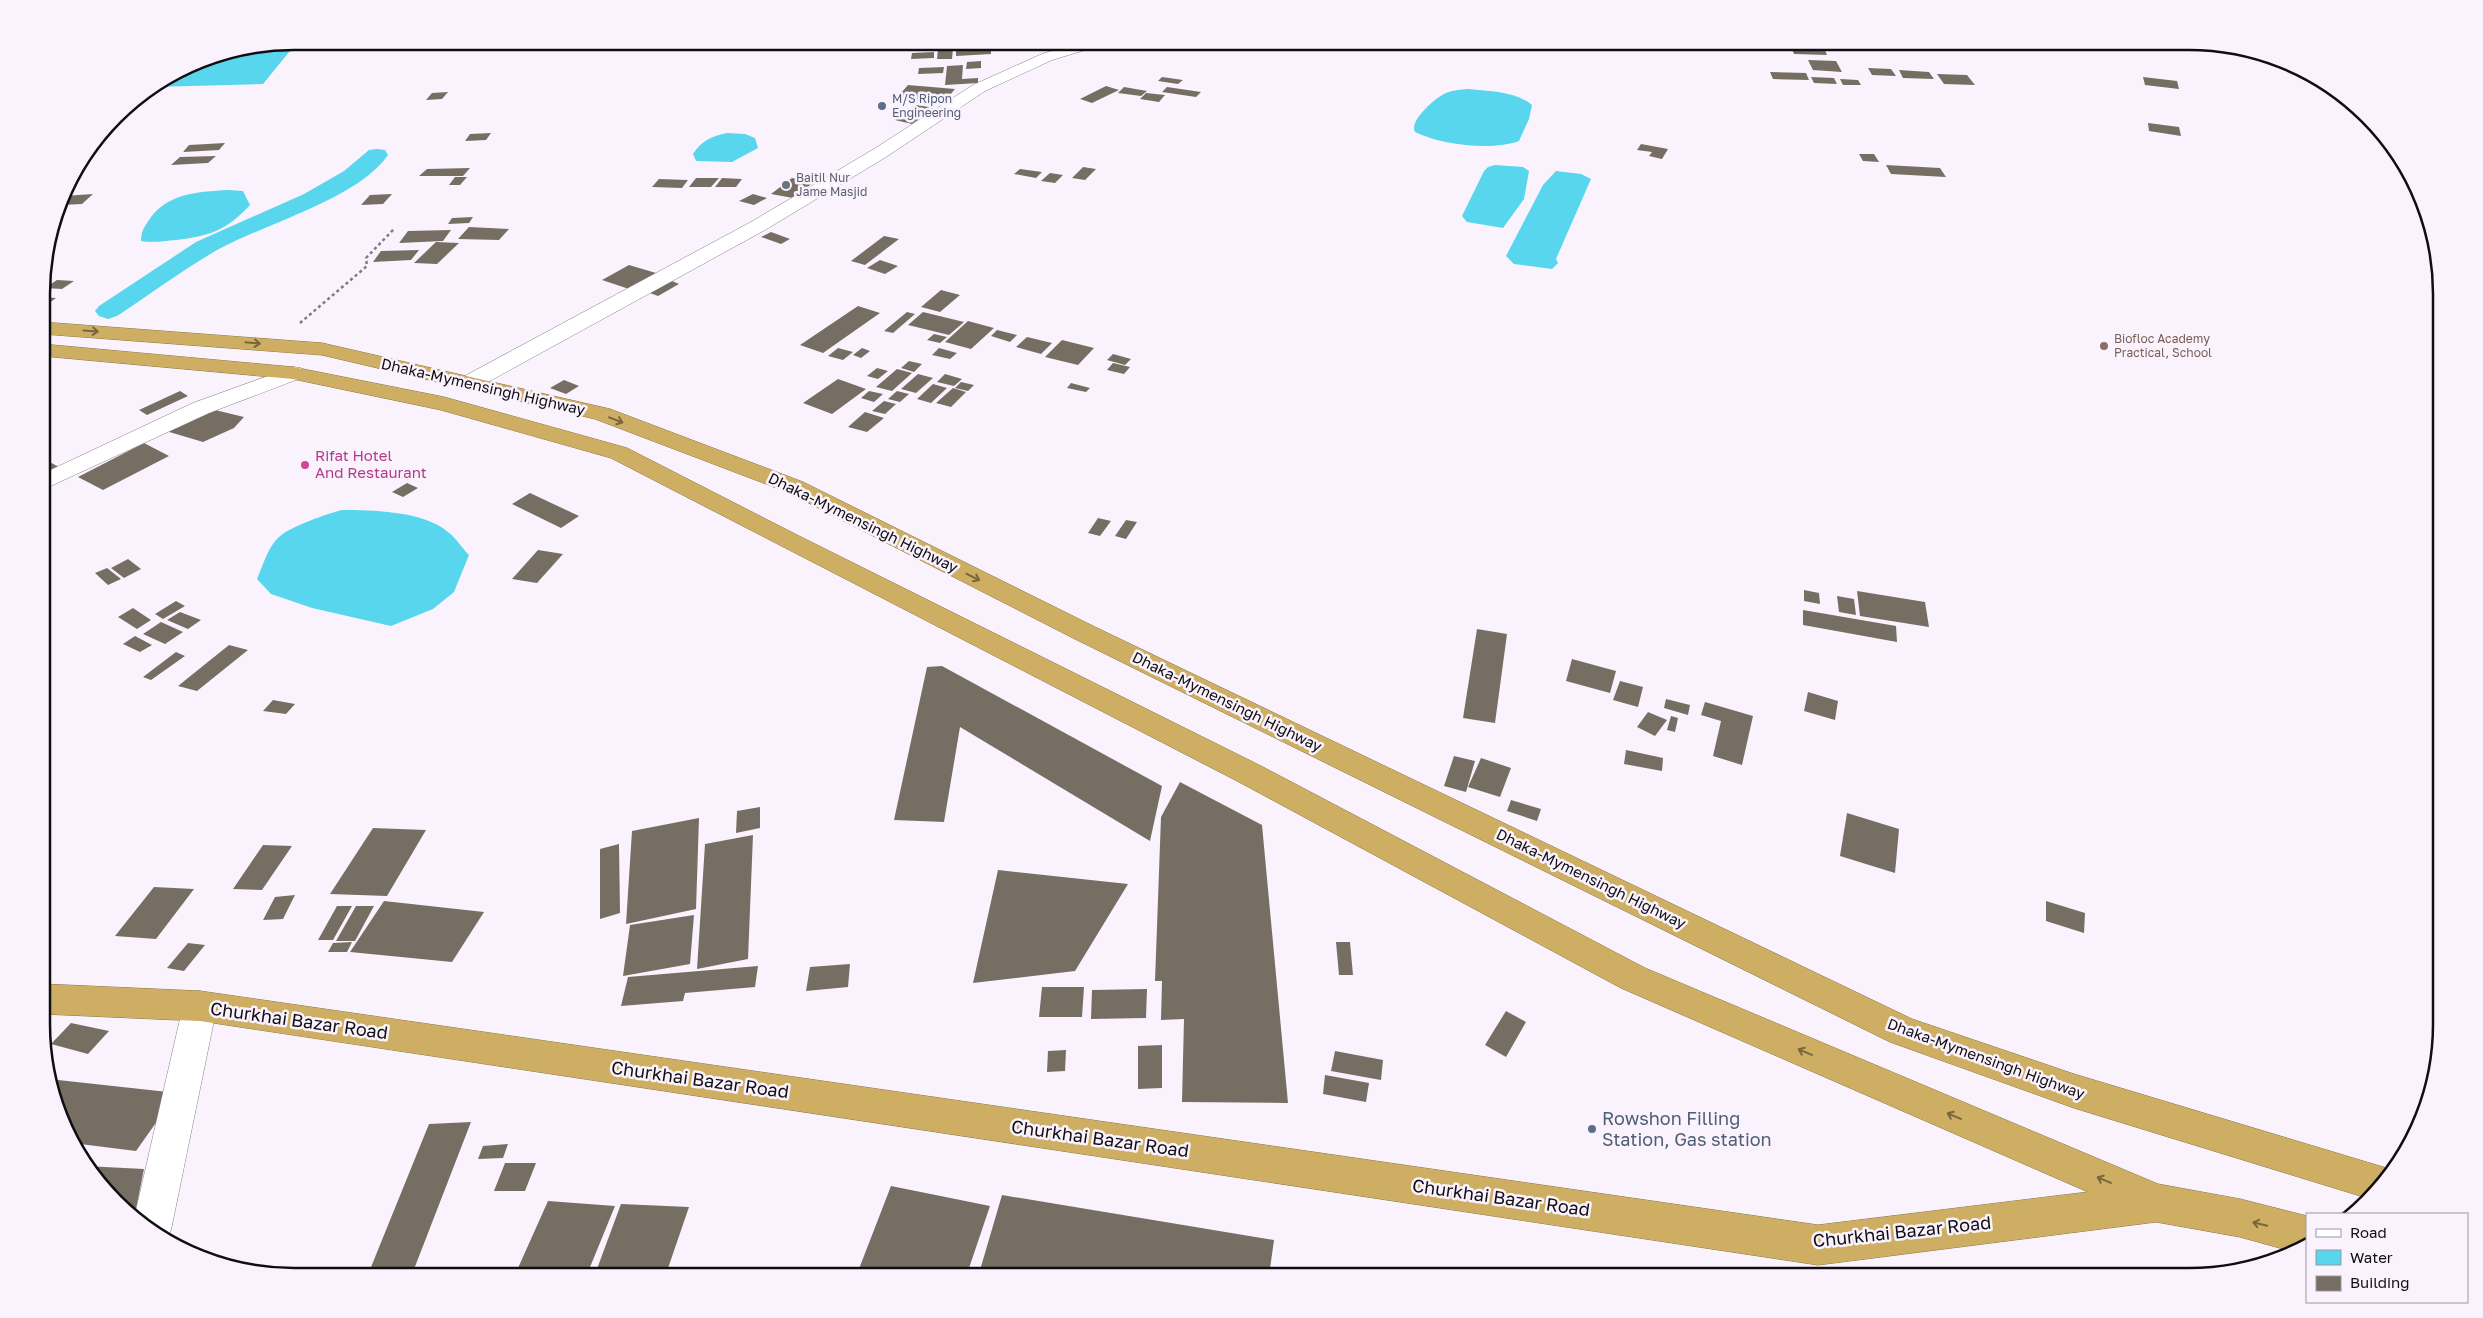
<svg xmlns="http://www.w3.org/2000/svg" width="2483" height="1318" font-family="'Golos Text',sans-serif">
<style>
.water{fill:#58d6ed}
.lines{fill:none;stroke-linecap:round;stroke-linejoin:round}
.canal{fill:#58d6ed;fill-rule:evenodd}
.building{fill:#766e63}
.street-casing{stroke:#88818d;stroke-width:1}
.highway-casing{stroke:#8b7646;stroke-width:1}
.path{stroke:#7e7a81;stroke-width:2.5;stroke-dasharray:3 3;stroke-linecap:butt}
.street{fill:#fff;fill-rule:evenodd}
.highway{fill:#cdae62;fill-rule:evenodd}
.oneway{stroke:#78663e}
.service-dot{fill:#5c6f8a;stroke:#faf3fe;stroke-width:2}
.worship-dot{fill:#6b7280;stroke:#faf3fe;stroke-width:2}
.education-dot{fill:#8d6e63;stroke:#faf3fe;stroke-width:2}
.hotel-dot{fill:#d1479c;stroke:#faf3fe;stroke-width:2}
.labels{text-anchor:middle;stroke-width:5;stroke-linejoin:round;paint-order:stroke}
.far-service-label{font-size:12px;fill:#4e5e75;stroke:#faf3fe;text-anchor:start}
.far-worship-label{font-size:12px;fill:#5b616d;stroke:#faf3fe;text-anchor:start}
.far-education-label{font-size:12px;fill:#785e54;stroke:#faf3fe;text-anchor:start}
.street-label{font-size:15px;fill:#100e12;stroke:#faf3fe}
.hotel-label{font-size:15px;fill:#b23c85;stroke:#faf3fe;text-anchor:start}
.near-street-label{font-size:18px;fill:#100e12;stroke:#faf3fe}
.near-service-label{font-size:18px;fill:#4e5e75;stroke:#faf3fe;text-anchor:start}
.rim{fill:none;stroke:#100e12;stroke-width:2.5}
</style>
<rect width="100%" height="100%" fill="#faf3fe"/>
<path class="water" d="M 298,41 L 263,84 L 154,87 L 197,60 Z
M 1467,89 C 1487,91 1516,91 1532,105 L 1529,119 L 1519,141 C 1492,151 1441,145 1415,132 C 1409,121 1434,99 1444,94 C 1451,90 1459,90 1467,89 Z
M 727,133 L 745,134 L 755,138 L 758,148 L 732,162 L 696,161 L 693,154 C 701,141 712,136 727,133 Z
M 1495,165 L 1523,167 L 1529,171 L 1524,199 L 1503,228 L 1467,222 L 1462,216 L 1484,171 L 1488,167 Z
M 1556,171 L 1581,174 L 1591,179 L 1556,259 L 1558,263 L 1552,269 L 1514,264 L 1506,256 L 1543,185 Z
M 228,190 L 243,191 L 250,205 C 226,231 209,236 176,240 C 164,241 153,243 141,241 C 141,233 143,229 147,223 C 165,193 196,192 228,190 Z
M 342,510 C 372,510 424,511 448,532 C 456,538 462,548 469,555 L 454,592 L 433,609 L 391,626 L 312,608 L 271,594 L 257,579 C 263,565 268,547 279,537 C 291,526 327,514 342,510 Z"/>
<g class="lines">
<path class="canal" d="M 377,149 L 385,150 L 388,155 C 356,201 261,224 212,253 C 180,272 149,295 117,316 L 108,319 L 99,316 L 95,311 L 99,306 L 196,242 L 304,194 L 344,171 L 369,150 Z"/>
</g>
<path class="building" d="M 840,41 L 864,41 L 863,45 L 839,46 Z
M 991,47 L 991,54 L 956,56 L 956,49 Z
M 1791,47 L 1824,48 L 1827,55 L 1794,54 Z
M 953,48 L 952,59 L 937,59 L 938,49 Z
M 934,52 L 934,58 L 911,59 L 912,53 Z
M 1808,60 L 1836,61 L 1842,72 L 1813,70 Z
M 981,61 L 981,68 L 966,69 L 967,62 Z
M 963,65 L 962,79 L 978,78 L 978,83 L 945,85 L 947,66 Z
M 944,67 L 943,73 L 918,74 L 919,68 Z
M 1868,68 L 1891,69 L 1896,76 L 1872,75 Z
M 1899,70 L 1929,72 L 1934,79 L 1903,78 Z
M 1770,72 L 1806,73 L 1809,80 L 1773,79 Z
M 1937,74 L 1967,75 L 1975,85 L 1944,84 Z
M 1162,77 L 1183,80 L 1178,84 L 1158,81 Z
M 1811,77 L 1834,78 L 1837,84 L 1814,83 Z
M 2143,77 L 2177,81 L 2179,89 L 2145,85 Z
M 1840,79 L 1858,80 L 1861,85 L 1843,85 Z
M 908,85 L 955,89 L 943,103 L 895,100 Z
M 1106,86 L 1119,90 L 1092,103 L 1080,99 Z
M 1124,87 L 1147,91 L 1141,96 L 1118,93 Z
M 1167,87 L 1201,92 L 1196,97 L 1162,92 Z
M 448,92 L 442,99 L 426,100 L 432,93 Z
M 1146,93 L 1165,95 L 1159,102 L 1140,99 Z
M 917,105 L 934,108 L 912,124 L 895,120 Z
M 2148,123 L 2179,127 L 2181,136 L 2149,131 Z
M 491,133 L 486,140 L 465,141 L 470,134 Z
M 225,143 L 219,150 L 183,152 L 189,145 Z
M 1641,144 L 1668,149 L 1662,159 L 1649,156 L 1652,152 L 1637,150 Z
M 1859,154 L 1874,154 L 1879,162 L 1863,161 Z
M 216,156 L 208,163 L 171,165 L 180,157 Z
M 1886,165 L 1940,168 L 1946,177 L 1891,174 Z
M 1083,167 L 1096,169 L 1085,180 L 1072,178 Z
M 470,168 L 463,176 L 419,176 L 427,169 Z
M 1020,169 L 1042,172 L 1036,178 L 1014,174 Z
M 1050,173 L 1063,175 L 1055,183 L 1041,181 Z
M 455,177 L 467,177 L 460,185 L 449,185 Z
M 696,178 L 719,178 L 711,187 L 689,187 Z
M 722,178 L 742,179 L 736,187 L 715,187 Z
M 792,178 L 814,182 L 793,198 L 771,194 Z
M 659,179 L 688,180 L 682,188 L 652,187 Z
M 93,194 L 82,204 L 61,205 L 64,196 Z
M 392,194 L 383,204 L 361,205 L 370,195 Z
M 753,194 L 767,198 L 754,205 L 739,201 Z
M 473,217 L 469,223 L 448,224 L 452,218 Z
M 469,227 L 509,229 L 499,240 L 458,239 Z
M 451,230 L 443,241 L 399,243 L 408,231 Z
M 771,232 L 790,239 L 781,244 L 761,237 Z
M 884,236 L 899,239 L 865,265 L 851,261 Z
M 436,242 L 459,243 L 437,264 L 414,263 Z
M 419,250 L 411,260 L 373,262 L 381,251 Z
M 880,260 L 898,266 L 885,274 L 867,268 Z
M 629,265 L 656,273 L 629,289 L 602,280 Z
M 57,280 L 74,281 L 62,289 L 45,288 Z
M 672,281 L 679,284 L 658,296 L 650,293 Z
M 941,290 L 960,295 L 940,312 L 921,307 Z
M 42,297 L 56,298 L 45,306 L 42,306 Z
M 858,306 L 880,313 L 823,353 L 800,345 Z
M 907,312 L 915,314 L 893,333 L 884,331 Z
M 923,312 L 964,322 L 949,335 L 908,325 Z
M 968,321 L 994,328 L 971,349 L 945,342 Z
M 997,330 L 1017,335 L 1010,342 L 991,336 Z
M 934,334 L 947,337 L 940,343 L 927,340 Z
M 1027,337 L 1052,343 L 1041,354 L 1016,347 Z
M 1062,340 L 1094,348 L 1078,365 L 1045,357 Z
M 838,348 L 853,352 L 843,360 L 828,356 Z
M 862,348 L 870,351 L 861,358 L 853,355 Z
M 939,348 L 957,353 L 950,359 L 932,355 Z
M 1113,354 L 1131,359 L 1125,365 L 1107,360 Z
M 909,361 L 922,364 L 914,372 L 901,368 Z
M 1113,363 L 1130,367 L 1124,374 L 1107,370 Z
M 877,368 L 888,371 L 878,379 L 867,376 Z
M 897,369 L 912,373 L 892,391 L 876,387 Z
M 918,374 L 933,378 L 916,393 L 901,389 Z
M 945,374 L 962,379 L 954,386 L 937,382 Z
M 838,379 L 866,389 L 832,414 L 803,403 Z
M 564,380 L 579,386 L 566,394 L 550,388 Z
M 961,382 L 974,385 L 968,391 L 955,388 Z
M 1071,383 L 1090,388 L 1086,392 L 1067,388 Z
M 933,384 L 947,388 L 931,403 L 917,399 Z
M 953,388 L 966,392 L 951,407 L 936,403 Z
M 180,391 L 188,396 L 147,415 L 139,410 Z
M 869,391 L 883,394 L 874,402 L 861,398 Z
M 897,391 L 909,394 L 900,402 L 888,399 Z
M 884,401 L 896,404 L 885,414 L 872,411 Z
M 215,410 L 244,417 L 234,428 L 203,442 L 166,431 Z
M 865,412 L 884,418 L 867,432 L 848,427 Z
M 144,443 L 169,456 L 103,490 L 78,477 Z
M 42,458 L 59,467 L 42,475 Z
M 407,483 L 418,488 L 403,497 L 392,492 Z
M 530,493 L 579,516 L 561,528 L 512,504 Z
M 1098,518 L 1111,521 L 1100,536 L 1088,533 Z
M 1126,520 L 1137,522 L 1126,539 L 1115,536 Z
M 538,550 L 563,554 L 537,583 L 512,579 Z
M 128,559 L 141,569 L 124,578 L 111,568 Z
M 107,568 L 121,579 L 108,585 L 95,573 Z
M 1804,590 L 1819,593 L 1820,604 L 1804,601 Z
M 1857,591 L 1925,602 L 1929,627 L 1860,616 Z
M 1837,596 L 1854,599 L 1856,615 L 1839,612 Z
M 176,601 L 185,606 L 163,619 L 155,614 Z
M 133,608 L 151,620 L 137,629 L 118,617 Z
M 1803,610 L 1896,626 L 1897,642 L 1803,625 Z
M 180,612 L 201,620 L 188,629 L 167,620 Z
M 161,622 L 183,632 L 165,644 L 143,634 Z
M 1477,629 L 1507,634 L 1495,723 L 1463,718 Z
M 135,636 L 152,645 L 140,652 L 123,644 Z
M 229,645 L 248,650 L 197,691 L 178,686 Z
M 176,652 L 185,656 L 151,680 L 143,677 Z
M 1572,659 L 1616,671 L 1610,693 L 1566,681 Z
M 942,666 L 1162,786 L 1150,841 L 960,727 L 944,822 L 894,820 L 927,667 Z
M 1620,681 L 1643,687 L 1638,707 L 1613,700 Z
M 1808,692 L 1838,701 L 1835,720 L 1804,711 Z
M 1666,699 L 1690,705 L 1688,715 L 1664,708 Z
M 273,700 L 295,704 L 286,714 L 263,711 Z
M 1705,702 L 1753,716 L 1742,765 L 1713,756 L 1721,721 L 1701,715 Z
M 1648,712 L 1667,720 L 1655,736 L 1637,727 Z
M 1671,716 L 1678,718 L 1675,732 L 1667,730 Z
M 1626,750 L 1663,758 L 1662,771 L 1624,764 Z
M 1454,756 L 1475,761 L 1466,792 L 1444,786 Z
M 1481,758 L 1511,768 L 1500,797 L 1468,787 Z
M 1180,782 L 1262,825 L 1288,1103 L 1182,1102 L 1184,1019 L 1161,1020 L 1162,981 L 1155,981 L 1161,817 Z
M 1511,800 L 1541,809 L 1537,821 L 1507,811 Z
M 760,807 L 760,828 L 736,833 L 737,811 Z
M 1847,813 L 1899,829 L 1895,873 L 1840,856 Z
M 699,818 L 696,909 L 626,924 L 632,831 Z
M 373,828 L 426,830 L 387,896 L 330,894 Z
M 753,835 L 748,959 L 697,969 L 705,844 Z
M 619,844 L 620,913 L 600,919 L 600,849 Z
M 263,845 L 292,846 L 262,890 L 233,889 Z
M 998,870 L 1128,884 L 1075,971 L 973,983 Z
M 154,887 L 194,889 L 156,939 L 115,936 Z
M 295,895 L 283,919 L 263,920 L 275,897 Z
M 384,901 L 484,912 L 452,962 L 350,952 Z
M 2046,901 L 2085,913 L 2084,933 L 2046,921 Z
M 337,906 L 352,906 L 333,940 L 318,940 Z
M 356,906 L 374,906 L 355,941 L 336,941 Z
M 694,915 L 690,964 L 623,976 L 630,925 Z
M 352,942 L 347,952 L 328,952 L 333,943 Z
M 1336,942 L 1350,942 L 1353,975 L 1339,975 Z
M 188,943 L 205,945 L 184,971 L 167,968 Z
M 850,964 L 848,987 L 806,991 L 810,967 Z
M 758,966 L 755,987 L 685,993 L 683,1001 L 621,1006 L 628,977 Z
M 1042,987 L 1084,987 L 1082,1017 L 1039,1017 Z
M 1147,989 L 1146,1018 L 1091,1019 L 1092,990 Z
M 1506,1011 L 1526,1022 L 1506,1057 L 1485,1045 Z
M 71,1023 L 109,1031 L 88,1054 L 51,1044 Z
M 1162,1045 L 1162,1088 L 1138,1089 L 1138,1046 Z
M 1066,1050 L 1065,1071 L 1047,1072 L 1048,1051 Z
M 1335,1051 L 1383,1060 L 1381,1080 L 1331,1071 Z
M 1325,1075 L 1369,1083 L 1366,1102 L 1323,1094 Z
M 49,1079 L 177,1093 L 136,1151 L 72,1143 L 60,1121 Z
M 471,1122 L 411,1277 L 367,1277 L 429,1124 Z
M 508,1144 L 503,1158 L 478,1159 L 483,1146 Z
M 505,1163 L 536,1163 L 525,1191 L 494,1191 Z
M 85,1166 L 144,1169 L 134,1219 L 127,1214 Z
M 891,1186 L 990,1206 L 966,1277 L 869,1277 L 857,1274 Z
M 1002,1195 L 1274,1240 L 1269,1276 L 978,1277 Z
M 548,1201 L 615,1206 L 586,1277 L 514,1277 Z
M 621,1204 L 689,1207 L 665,1277 L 594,1277 Z
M 818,1271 L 845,1276 L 845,1277 L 816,1277 Z"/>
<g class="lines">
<g class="street-casing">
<path id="street" d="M 1084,41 L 1107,41 L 1105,44 L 1052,60 L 985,91 L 886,157 L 765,230 L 477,388 L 469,390 L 461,388 L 458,383 L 461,378 L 751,222 L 874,149 L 973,85 L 1042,54 Z
M 293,367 L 301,368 L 304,373 L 301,378 L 209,413 L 42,490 L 42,474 L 193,403 Z
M 200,991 L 212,995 L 217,1006 L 171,1230 L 166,1240 L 134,1219 L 183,1006 L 188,995 Z"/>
</g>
<g class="highway-casing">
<path id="highway" d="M 42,322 L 322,343 L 610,409 L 803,482 L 1093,626 L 1912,1019 L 2074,1074 L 2393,1170 L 2379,1191 L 2370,1199 L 2074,1108 L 1890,1042 L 1073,638 L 787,492 L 595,419 L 322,355 L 42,334 Z
M 42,344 L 293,367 L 444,397 L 627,448 L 799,536 L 1261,766 L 1645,968 L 2158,1184 L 2240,1199 L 2307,1216 L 2307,1245 L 2294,1252 L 2240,1237 L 2156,1222 L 1818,1265 L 200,1021 L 43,1014 L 43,984 L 200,991 L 1818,1225 L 2088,1192 L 1621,988 L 1239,782 L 611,458 L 441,410 L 293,379 L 42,356 Z"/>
</g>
<path class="path" d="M 300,323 L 367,266 L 366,258 L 394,229"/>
<use href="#street" class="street"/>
<use href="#highway" class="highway"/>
</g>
<defs><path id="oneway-shaft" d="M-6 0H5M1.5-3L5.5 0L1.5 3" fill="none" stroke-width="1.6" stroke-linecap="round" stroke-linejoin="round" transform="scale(1.25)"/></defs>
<g class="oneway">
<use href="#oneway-shaft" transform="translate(91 331) rotate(4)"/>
<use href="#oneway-shaft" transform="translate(253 343) rotate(5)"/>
<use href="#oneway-shaft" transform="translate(616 420) rotate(21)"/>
<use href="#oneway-shaft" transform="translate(973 577) rotate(27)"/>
<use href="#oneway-shaft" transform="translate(1805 1052) rotate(-157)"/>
<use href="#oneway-shaft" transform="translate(1954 1116) rotate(-157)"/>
<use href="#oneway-shaft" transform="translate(2104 1180) rotate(-157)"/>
<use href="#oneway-shaft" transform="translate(2260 1224) rotate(-166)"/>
</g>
<g class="service-dot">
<circle cx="882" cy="106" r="5"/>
<circle cx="1592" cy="1129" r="5"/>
</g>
<circle class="worship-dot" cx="786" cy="185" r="5"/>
<circle class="education-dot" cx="2104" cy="346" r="5"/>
<circle class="hotel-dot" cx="305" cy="465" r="5"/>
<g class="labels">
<g class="far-service-label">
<text x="892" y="103">M/S Ripon<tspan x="892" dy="14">Engineering</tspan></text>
</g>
<g class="far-worship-label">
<text x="796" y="182">Baitil Nur<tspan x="796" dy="14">Jame Masjid</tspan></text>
</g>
<g class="far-education-label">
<text x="2114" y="343">Biofloc Academy<tspan x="2114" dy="14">Practical, School</tspan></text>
</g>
<g class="street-label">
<text transform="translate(483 387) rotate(13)" y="5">Dhaka-Mymensingh Highway</text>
<text transform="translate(863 523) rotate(26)" y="5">Dhaka-Mymensingh Highway</text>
<text transform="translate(1227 702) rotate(26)" y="5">Dhaka-Mymensingh Highway</text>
<text transform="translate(1591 879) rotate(26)" y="5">Dhaka-Mymensingh Highway</text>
<text transform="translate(1986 1059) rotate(20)" y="5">Dhaka-Mymensingh Highway</text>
</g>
<g class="hotel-label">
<text x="315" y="461">Rifat Hotel<tspan x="315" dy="17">And Restaurant</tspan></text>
</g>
<g class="near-street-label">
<text transform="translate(299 1021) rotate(8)" y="6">Churkhai Bazar Road</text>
<text transform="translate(700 1080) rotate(8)" y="6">Churkhai Bazar Road</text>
<text transform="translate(1100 1139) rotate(8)" y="6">Churkhai Bazar Road</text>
<text transform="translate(1501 1198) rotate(8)" y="6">Churkhai Bazar Road</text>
<text transform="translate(1902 1232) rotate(-6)" y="6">Churkhai Bazar Road</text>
</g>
<g class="near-service-label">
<text x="1602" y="1125">Rowshon Filling<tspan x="1602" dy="21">Station, Gas station</tspan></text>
</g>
</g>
<path d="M0 0H2483V1318H0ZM294 50H2189A244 244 0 0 1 2433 294V1024A244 244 0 0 1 2189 1268H294A244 244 0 0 1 50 1024V294A244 244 0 0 1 294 50Z" fill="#faf3fe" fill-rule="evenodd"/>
<path class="rim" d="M294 50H2189A244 244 0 0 1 2433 294V1024A244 244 0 0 1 2189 1268H294A244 244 0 0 1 50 1024V294A244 244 0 0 1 294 50Z"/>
<rect x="2306" y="1213" width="162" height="90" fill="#faf3fe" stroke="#9c97a0"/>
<rect x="2316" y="1229" width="25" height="8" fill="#ffffff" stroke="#9c97a0"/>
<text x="2350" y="1238" font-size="15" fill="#100e12">Road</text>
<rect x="2316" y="1250" width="25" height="15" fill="#58d6ed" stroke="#9c97a0"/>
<text x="2350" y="1263" font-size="15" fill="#100e12">Water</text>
<rect x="2316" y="1276" width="25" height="15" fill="#766e63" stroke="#9c97a0"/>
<text x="2350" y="1288" font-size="15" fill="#100e12">Building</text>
</svg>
